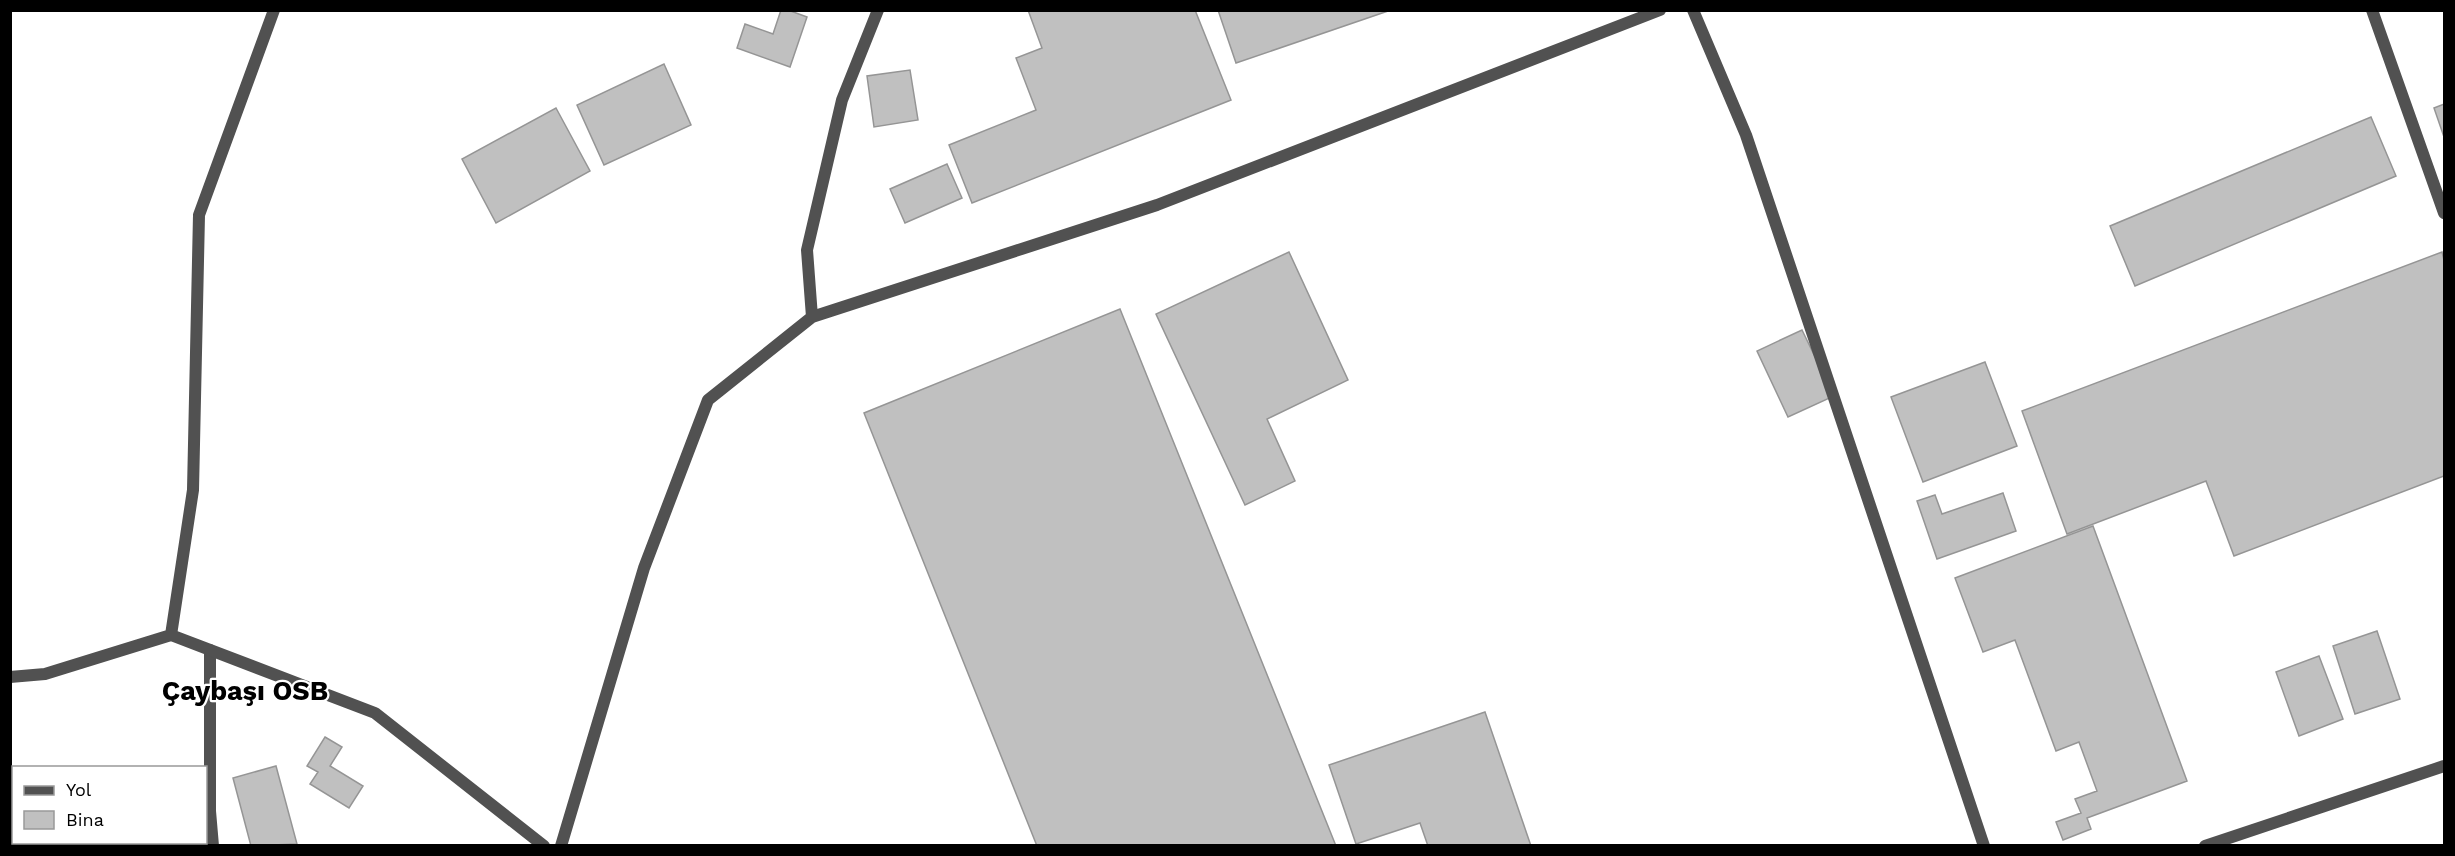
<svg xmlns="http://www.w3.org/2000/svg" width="2455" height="856" font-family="'Work Sans',sans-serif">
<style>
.building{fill:#c0c0c0;stroke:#959595;stroke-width:1.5}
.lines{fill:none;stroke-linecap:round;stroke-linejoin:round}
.minor{stroke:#515151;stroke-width:12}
.tertiary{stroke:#515151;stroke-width:12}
.labels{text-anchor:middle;stroke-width:4.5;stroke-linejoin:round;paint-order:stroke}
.district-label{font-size:27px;font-weight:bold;fill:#000;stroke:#fff}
</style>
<rect width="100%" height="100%" fill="#fff"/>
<path class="building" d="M 781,10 L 788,10 L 807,17 L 790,67 L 737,48 L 745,24 L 773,34 Z
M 1028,10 L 1195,10 L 1231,100 L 972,203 L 949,145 L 1036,110 L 1016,58 L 1042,48 Z
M 1218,10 L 1391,10 L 1236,63 Z
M 664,64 L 691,125 L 604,165 L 577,105 Z
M 910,70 L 918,120 L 874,127 L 867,76 Z
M 2444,104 L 2444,137 L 2434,108 Z
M 556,108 L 590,171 L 496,223 L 462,159 Z
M 2371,117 L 2396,176 L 2135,286 L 2110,226 Z
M 947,164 L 962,198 L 905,223 L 890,189 Z
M 1289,252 L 1348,380 L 1267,419 L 1295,481 L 1245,505 L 1156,314 Z
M 2442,252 L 2444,260 L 2444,476 L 2234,556 L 2206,481 L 2067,534 L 2022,411 Z
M 1120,309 L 1336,846 L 1037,846 L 864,413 Z
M 1802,330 L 1834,396 L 1788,417 L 1757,351 Z
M 1985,362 L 2017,446 L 1923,482 L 1891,397 Z
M 2003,493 L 2016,531 L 1937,559 L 1917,501 L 1935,495 L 1942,514 Z
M 2093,526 L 2187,781 L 2087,818 L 2091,829 L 2063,840 L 2056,822 L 2081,813 L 2075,799 L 2097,791 L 2079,742 L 2056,751 L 2015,640 L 1983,652 L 1955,578 Z
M 2377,631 L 2400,699 L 2355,714 L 2333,646 Z
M 2319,656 L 2343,719 L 2299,736 L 2276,672 Z
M 1485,712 L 1531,846 L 1428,846 L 1420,823 L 1356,844 L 1329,765 Z
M 325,737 L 342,747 L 330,766 L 363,786 L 349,808 L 310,784 L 318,772 L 307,766 Z
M 276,766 L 297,844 L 251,846 L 233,778 Z"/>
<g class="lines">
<path class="minor" d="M 1693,10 L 1746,135 L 1984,846
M 2372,10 L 2444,213
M 812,317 L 807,250 L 842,100 L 878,10
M 210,650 L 210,811 L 213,846
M 561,846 L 644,568 L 708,400 L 812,317 L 1157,205 L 1660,10
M 2205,846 L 2444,766"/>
<path class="tertiary" d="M 171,635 L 375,713 L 544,846
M 10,677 L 45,674 L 171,635 L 193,490 L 199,215 L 274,10"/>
</g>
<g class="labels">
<g class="district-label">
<text x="245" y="700">Çaybaşı OSB</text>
</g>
</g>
<rect width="2455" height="856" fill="none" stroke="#000000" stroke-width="24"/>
<rect x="12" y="766" width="195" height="78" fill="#ffffff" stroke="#999999" stroke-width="1.5"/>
<rect x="24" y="786" width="30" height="9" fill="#515151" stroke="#999999" stroke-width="1.5"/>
<text x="66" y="796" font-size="18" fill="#000000">Yol</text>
<rect x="24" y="811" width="30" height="18" fill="#c0c0c0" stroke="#999999" stroke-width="1.5"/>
<text x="66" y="826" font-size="18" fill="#000000">Bina</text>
</svg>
